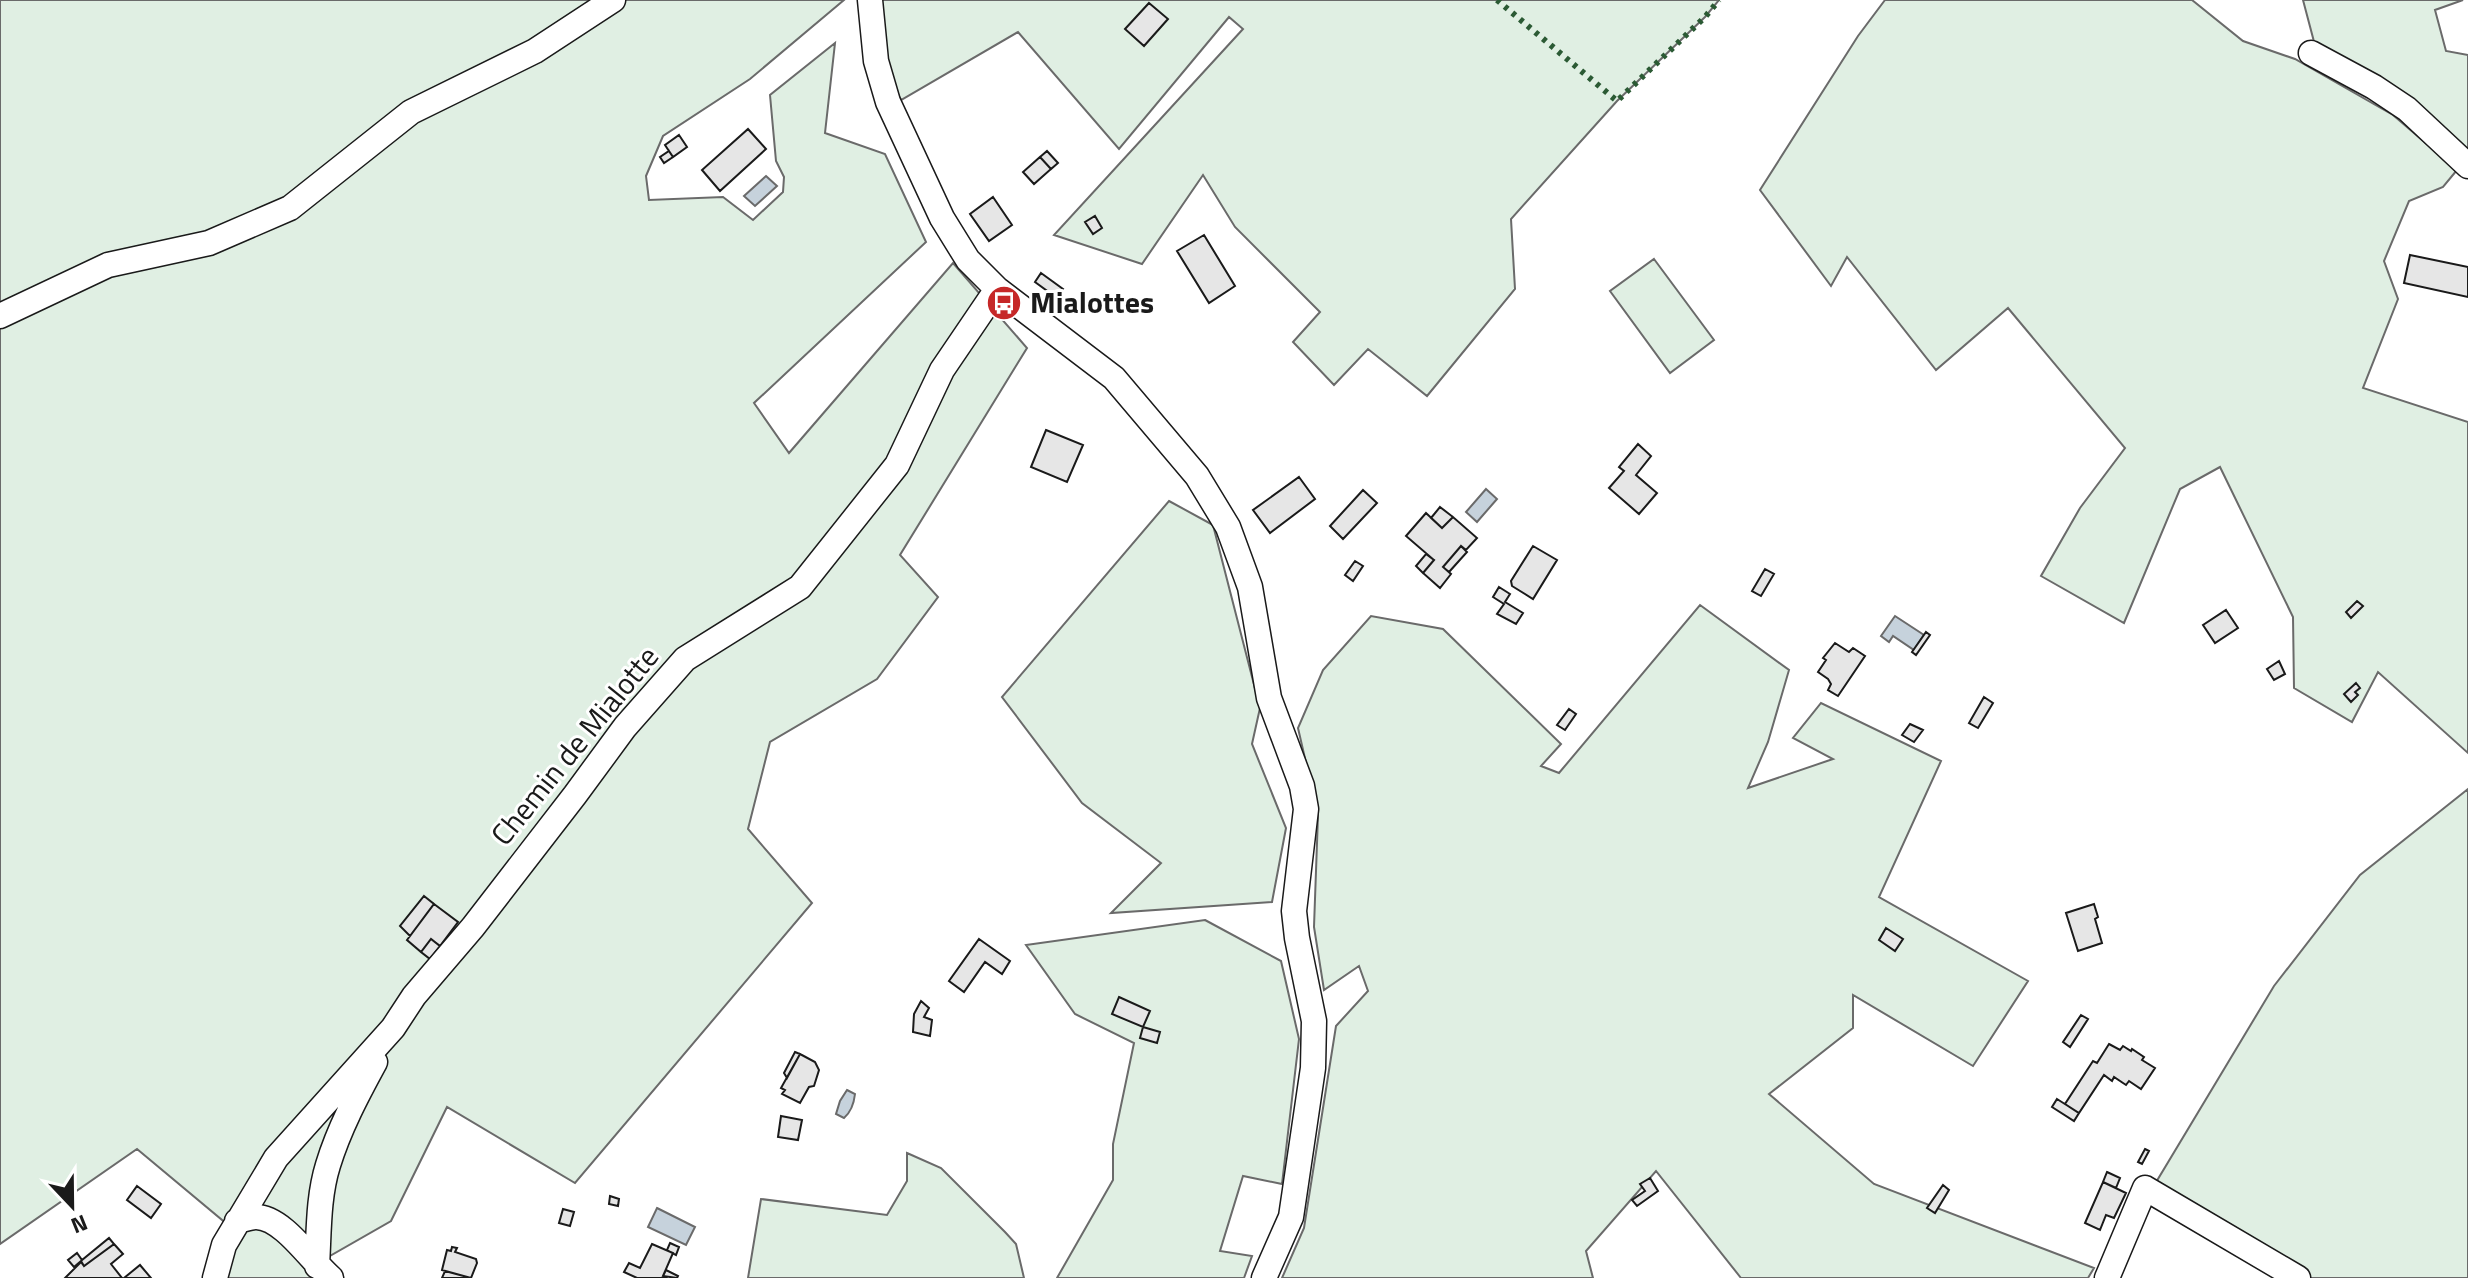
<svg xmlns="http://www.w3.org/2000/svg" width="2468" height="1278" font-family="'Titillium Web',sans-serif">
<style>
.green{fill:#e0efe3;stroke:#6a6a6a;stroke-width:2}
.water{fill:#c6d2dc;stroke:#6a6a6a;stroke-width:2}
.building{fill:#e6e6e6;stroke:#1a1a1a;stroke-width:2}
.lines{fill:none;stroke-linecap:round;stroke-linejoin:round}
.minor-casing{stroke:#1a1a1a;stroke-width:27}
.minor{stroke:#fff;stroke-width:24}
.hedge{stroke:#2b5a34;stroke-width:6;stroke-dasharray:4 6;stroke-linecap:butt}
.labels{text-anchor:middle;stroke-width:6;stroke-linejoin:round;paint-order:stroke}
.poi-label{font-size:30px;font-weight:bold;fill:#1a1a1a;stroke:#fff;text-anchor:start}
.street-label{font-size:30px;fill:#1a1a1a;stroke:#fff}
</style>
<rect width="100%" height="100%" fill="#fff"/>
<path class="green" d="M 0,0 L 844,0 L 750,79 L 663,136 L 646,176 L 649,200 L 723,197 L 753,220 L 783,192 L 784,177 L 776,161 L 770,95 L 835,43 L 825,133 L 885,154 L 926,242 L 754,403 L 789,453 L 953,263 L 1027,348 L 900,555 L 938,597 L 877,679 L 770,742 L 748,829 L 812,903 L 575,1183 L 447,1107 L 391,1221 L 330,1256 L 316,1278 L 218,1278 L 228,1225 L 137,1149 L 0,1244 Z
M 877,0 L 1719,0 L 1705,17 L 1617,101 L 1511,219 L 1515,289 L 1427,396 L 1368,349 L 1334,385 L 1293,342 L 1320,312 L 1235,227 L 1203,175 L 1142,264 L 1054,235 L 1243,29 L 1229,17 L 1119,149 L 1018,32 L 901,100 L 878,56 Z
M 1885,0 L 2192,0 L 2243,41 L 2295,59 L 2393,115 L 2457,170 L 2443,187 L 2409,201 L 2384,261 L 2398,299 L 2363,388 L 2468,422 L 2468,753 L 2378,672 L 2352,722 L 2294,688 L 2293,617 L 2220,467 L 2180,489 L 2124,623 L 2041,576 L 2080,508 L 2125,448 L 2008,308 L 1936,370 L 1847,257 L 1831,286 L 1760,190 L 1858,36 Z
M 2303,0 L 2463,0 L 2435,10 L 2446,51 L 2468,55 L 2468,151 L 2317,53 Z
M 1654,259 L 1714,340 L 1670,373 L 1610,291 Z
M 1169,501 L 1213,525 L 1260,708 L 1252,744 L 1286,828 L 1272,902 L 1111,913 L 1161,863 L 1082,803 L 1002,697 Z
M 1700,605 L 1789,670 L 1768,742 L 1748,788 L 1833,759 L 1793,738 L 1821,703 L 1941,761 L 1879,897 L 2028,981 L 1973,1066 L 1853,995 L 1853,1028 L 1769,1094 L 1874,1184 L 2094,1268 L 2088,1278 L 1741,1278 L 1656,1171 L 1586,1251 L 1593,1278 L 1282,1278 L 1304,1228 L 1336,1026 L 1368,991 L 1359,966 L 1324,990 L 1314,927 L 1318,815 L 1298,728 L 1323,670 L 1371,616 L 1443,629 L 1561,744 L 1541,766 L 1559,773 Z
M 2468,789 L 2468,1278 L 2308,1278 L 2155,1184 L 2274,986 L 2360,875 Z
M 1205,920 L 1281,961 L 1299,1039 L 1282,1184 L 1243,1176 L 1220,1251 L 1252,1256 L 1244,1278 L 1057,1278 L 1113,1180 L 1113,1144 L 1134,1043 L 1075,1014 L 1026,945 Z
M 907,1153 L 941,1168 L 1005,1232 L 1016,1244 L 1024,1278 L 748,1278 L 761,1199 L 887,1215 L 907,1181 Z"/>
<path class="water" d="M 766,176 L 777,186 L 755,206 L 744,196 Z
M 1486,489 L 1497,499 L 1477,522 L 1466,512 Z
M 1895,616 L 1924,635 L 1914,650 L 1893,636 L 1889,642 L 1881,636 Z
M 847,1090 L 855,1094 C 854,1103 851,1112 844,1118 L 836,1114 L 840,1101 Z
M 657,1208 L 695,1227 L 686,1245 L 648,1227 Z"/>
<path class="building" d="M 1149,3 L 1168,19 L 1144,46 L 1125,29 Z
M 748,129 L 766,149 L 720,191 L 702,170 Z
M 679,135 L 687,147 L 673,157 L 665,145 Z
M 669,151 L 673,157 L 664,163 L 660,157 Z
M 1047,151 L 1058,163 L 1051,169 L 1040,157 Z
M 1040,157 L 1051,169 L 1034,184 L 1023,172 Z
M 993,197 L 1012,225 L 989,241 L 970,214 Z
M 1095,216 L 1102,228 L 1093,234 L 1085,222 Z
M 1204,235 L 1235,286 L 1209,303 L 1177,251 Z
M 2410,255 L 2468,267 L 2468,297 L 2404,283 Z
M 1041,273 L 1063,289 L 1057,298 L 1035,282 Z
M 1046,430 L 1083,445 L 1067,482 L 1031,467 Z
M 1638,444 L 1651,456 L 1636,475 L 1657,493 L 1639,514 L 1609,488 L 1624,471 L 1619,467 Z
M 1299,477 L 1315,499 L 1270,533 L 1253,510 Z
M 1363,490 L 1377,503 L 1343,539 L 1330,526 Z
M 1440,507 L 1453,517 L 1442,528 L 1431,518 Z
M 1426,513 L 1442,528 L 1453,517 L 1477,538 L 1466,550 L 1461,546 L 1443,567 L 1451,574 L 1440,588 L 1423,573 L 1434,560 L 1406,536 Z
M 1461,546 L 1467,552 L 1449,572 L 1443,567 Z
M 1533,546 L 1557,560 L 1533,599 L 1512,586 L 1511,581 Z
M 1426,554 L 1434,560 L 1423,573 L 1416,566 Z
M 1355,561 L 1363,566 L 1353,581 L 1345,575 Z
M 1765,569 L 1774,574 L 1761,596 L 1752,591 Z
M 1499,587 L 1510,594 L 1505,602 L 1523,613 L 1516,624 L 1497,614 L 1504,604 L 1493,597 Z
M 2357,601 L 2363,606 L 2351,618 L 2346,612 Z
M 2226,610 L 2238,628 L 2215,643 L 2203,625 Z
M 1926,632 L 1930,635 L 1916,655 L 1912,652 Z
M 1835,643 L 1849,652 L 1853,648 L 1865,656 L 1838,696 L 1828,690 L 1831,684 L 1828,679 L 1818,672 L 1826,660 L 1823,658 Z
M 2279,661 L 2285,674 L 2274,680 L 2267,669 Z
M 2356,683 L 2360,688 L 2355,692 L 2358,695 L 2351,702 L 2344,694 Z
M 1984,697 L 1993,703 L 1978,728 L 1969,723 Z
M 1569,709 L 1576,714 L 1565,730 L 1557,725 Z
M 1910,724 L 1923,730 L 1914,742 L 1902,735 Z
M 424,896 L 434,904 L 410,936 L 400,926 Z
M 434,904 L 458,922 L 440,946 L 431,939 L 421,952 L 407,940 Z
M 2094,904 L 2098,917 L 2095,919 L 2102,943 L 2078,951 L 2066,913 Z
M 1886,928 L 1903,939 L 1895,951 L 1879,940 Z
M 431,939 L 440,946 L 430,959 L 421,952 Z
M 979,939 L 1010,961 L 1002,974 L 985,962 L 964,992 L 949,981 Z
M 1119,997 L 1150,1011 L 1143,1027 L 1112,1014 Z
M 921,1001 L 929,1008 L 924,1017 L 932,1020 L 930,1036 L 913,1032 L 914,1014 Z
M 2081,1015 L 2088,1019 L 2070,1047 L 2063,1042 Z
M 1143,1027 L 1160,1032 L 1157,1043 L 1140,1038 Z
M 2109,1044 L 2120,1050 L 2123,1046 L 2131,1051 L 2132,1049 L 2144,1057 L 2142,1060 L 2155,1068 L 2141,1089 L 2129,1081 L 2126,1085 L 2114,1077 L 2112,1081 L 2104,1075 L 2079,1113 L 2065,1104 L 2093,1061 L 2097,1063 Z
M 795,1052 L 800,1054 L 787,1078 L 784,1073 Z
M 800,1054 L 815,1062 L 819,1070 L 814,1086 L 809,1087 L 800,1103 L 782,1094 L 785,1090 L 781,1088 Z
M 2057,1099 L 2079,1113 L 2074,1121 L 2052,1107 Z
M 781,1116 L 802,1120 L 798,1140 L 778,1137 Z
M 2145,1149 L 2149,1151 L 2142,1164 L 2138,1162 Z
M 2107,1172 L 2120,1178 L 2116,1188 L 2103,1182 Z
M 1650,1178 L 1658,1191 L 1637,1206 L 1632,1200 L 1645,1191 L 1640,1184 Z
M 2103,1182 L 2126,1193 L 2114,1218 L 2106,1215 L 2100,1230 L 2085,1223 Z
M 1943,1185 L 1949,1190 L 1935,1213 L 1927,1208 Z
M 137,1186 L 161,1204 L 151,1218 L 127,1200 Z
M 610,1196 L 619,1199 L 618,1206 L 609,1204 Z
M 563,1209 L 574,1212 L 570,1226 L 559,1223 Z
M 109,1238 L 114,1244 L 84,1266 L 81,1261 L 74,1267 L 68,1260 L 77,1253 L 82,1260 Z
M 670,1243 L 679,1247 L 676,1255 L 667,1250 Z
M 114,1244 L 123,1254 L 111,1264 L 122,1278 L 65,1278 L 81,1262 L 84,1266 Z
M 652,1244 L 673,1253 L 663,1276 L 666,1278 L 637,1278 L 624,1272 L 629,1263 L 640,1268 Z
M 452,1247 L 457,1248 L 455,1252 L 476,1259 L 477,1263 L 471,1278 L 442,1270 L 447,1250 L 451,1251 Z
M 140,1265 L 151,1278 L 124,1278 Z
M 666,1270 L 678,1276 L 677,1278 L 663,1276 Z
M 445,1271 L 471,1278 L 442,1278 Z"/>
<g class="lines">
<g class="minor-casing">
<path id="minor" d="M 870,0 L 876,61 L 888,102 L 942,218 L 968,260 L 997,289 L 1114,378 L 1197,476 L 1228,527 L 1250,587 L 1269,698 L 1302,786 L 1306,809 L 1294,911 L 1297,938 L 1314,1021 L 1313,1068 L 1291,1217 L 1264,1278
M 2311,53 L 2374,87 L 2407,109 L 2468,166
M 0,316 L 108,265 L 209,243 L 290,208 L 411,112 L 535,51 L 613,0
M 237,1221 C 243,1220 250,1217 256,1217 C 283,1217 311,1261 331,1278
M 317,1266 C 319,1232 318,1197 328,1165 C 339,1129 357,1095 375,1062
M 215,1278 L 224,1245 L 276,1158 L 393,1028 L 414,996 L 473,927 L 575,795 L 625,727 L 685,659 L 800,587 L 897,465 L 942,370 L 997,289
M 2107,1278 L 2145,1188 L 2298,1278"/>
</g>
<use href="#minor" class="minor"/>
<path class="hedge" d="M 1497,0 L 1617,101 L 1705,17 L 1719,0"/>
</g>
<defs>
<g id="bus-disc" transform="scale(1.8)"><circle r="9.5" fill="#c62828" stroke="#fff"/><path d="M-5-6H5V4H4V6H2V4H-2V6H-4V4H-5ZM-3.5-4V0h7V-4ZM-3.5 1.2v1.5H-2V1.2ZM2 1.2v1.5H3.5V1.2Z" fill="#fff"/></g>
</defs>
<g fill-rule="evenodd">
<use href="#bus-disc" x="1004" y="303"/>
</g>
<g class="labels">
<g class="poi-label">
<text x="1030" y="313">Mialottes</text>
</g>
<g class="street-label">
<text transform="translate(575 746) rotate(-51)" y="10">Chemin de Mialotte</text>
</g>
</g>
<g transform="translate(72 1206) rotate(158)" stroke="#ffffff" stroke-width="6" paint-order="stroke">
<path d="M0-6L14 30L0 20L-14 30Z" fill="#1a1a1a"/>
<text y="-12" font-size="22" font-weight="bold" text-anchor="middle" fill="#1a1a1a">N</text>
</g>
</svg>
